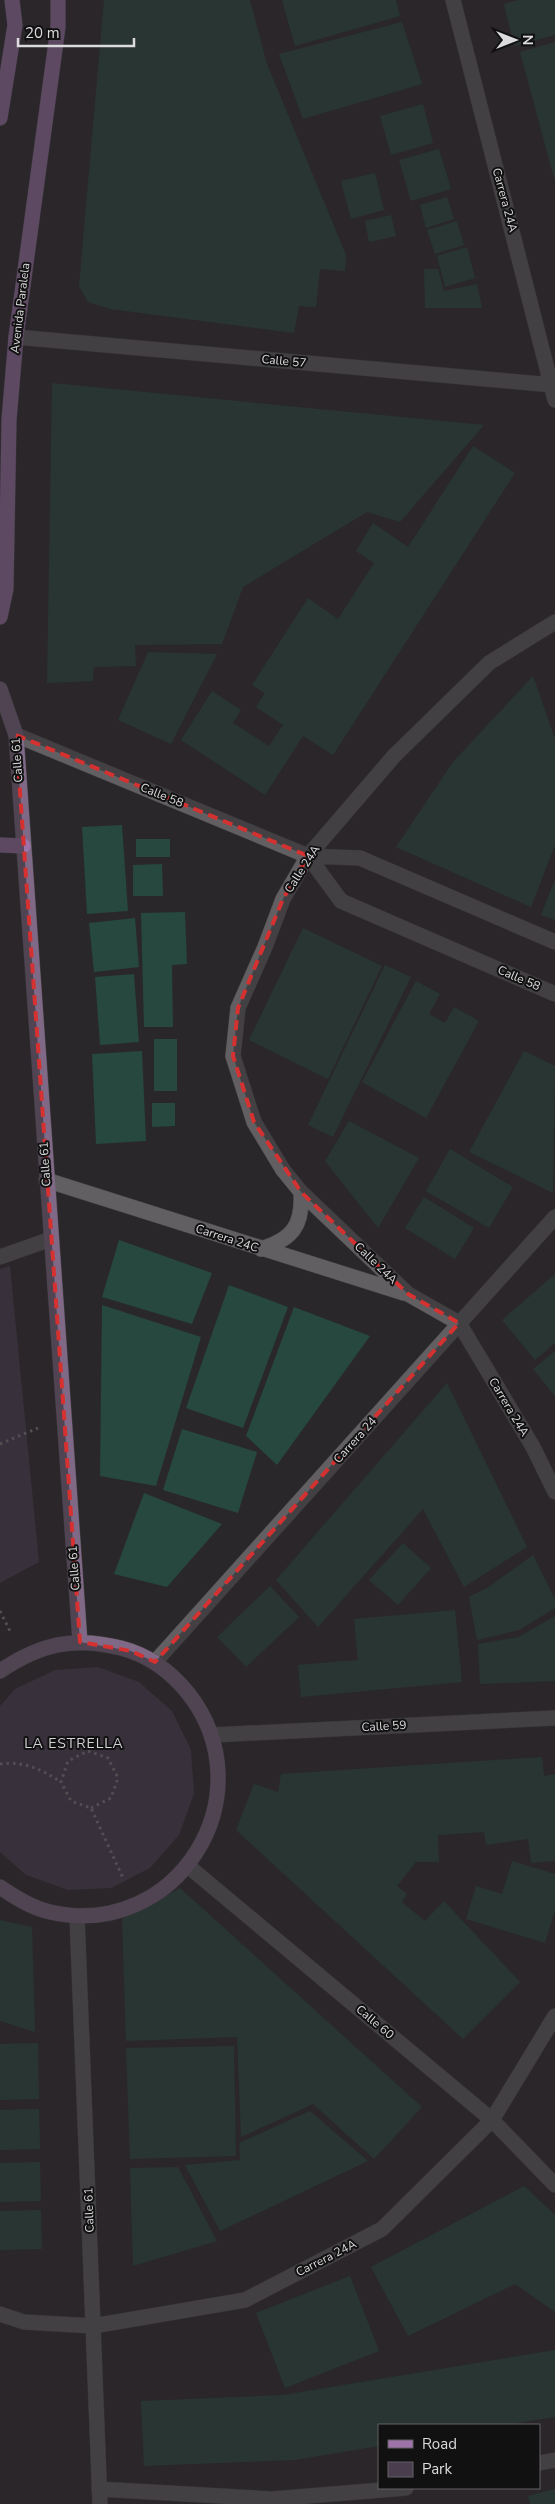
<svg xmlns="http://www.w3.org/2000/svg" width="555" height="2504" font-family="'Nunito Sans',sans-serif">
<style>
.green{fill:#4a3d4e}
.building{fill:#26483e}
.lines{fill:none;stroke-linecap:round;stroke-linejoin:round}
.street-casing{stroke:#464547;stroke-width:16}
.secondary-casing{stroke:#464547;stroke-width:16}
.primary-casing{stroke:#464547;stroke-width:16}
.path{stroke:#828083;stroke-width:3;stroke-dasharray:2.5 4;stroke-linecap:butt}
.street{stroke:#625f63;stroke-width:15}
.secondary{stroke:#7f6986;stroke-width:15}
.primary{stroke:#9d73a9;stroke-width:15}
.marked{fill:none;stroke:#d63131;stroke-width:4;stroke-dasharray:10 6;stroke-linejoin:round}
.labels{text-anchor:middle;stroke-width:4;stroke-linejoin:round;paint-order:stroke}
.street-label{font-size:12px;fill:#dbdadc;stroke:#121112}
.neighbourhood-label{font-size:14px;letter-spacing:1px;fill:#d6d3d7;stroke:#121112}
</style>
<rect width="100%" height="100%" fill="#2a272a"/>
<path class="green" d="M 10,1266 L 39,1562 L 0,1583 L 0,1269 Z
M 98,1667 L 139,1682 L 172,1711 L 191,1750 L 194,1794 L 179,1835 L 150,1868 L 111,1888 L 68,1890 L 26,1875 L 0,1852 L 0,1706 L 15,1689 L 55,1670 Z"/>
<path class="building" d="M 104,0 L 250,0 L 267,64 L 346,255 L 345,271 L 320,269 L 316,307 L 299,306 L 294,333 L 110,309 L 88,302 L 79,286 Z
M 282,0 L 396,0 L 400,16 L 295,46 Z
M 518,0 L 555,0 L 555,35 L 514,46 L 504,4 Z
M 402,22 L 422,84 L 303,119 L 279,54 Z
M 555,42 L 555,178 L 554,178 L 520,52 Z
M 423,104 L 433,143 L 391,155 L 380,116 Z
M 439,149 L 451,189 L 411,201 L 399,160 Z
M 375,173 L 384,210 L 351,219 L 341,181 Z
M 447,197 L 454,219 L 426,228 L 420,205 Z
M 391,215 L 396,236 L 369,242 L 365,221 Z
M 457,221 L 464,245 L 435,254 L 427,230 Z
M 467,247 L 475,278 L 445,287 L 437,256 Z
M 424,269 L 438,269 L 444,291 L 477,284 L 482,308 L 425,308 Z
M 52,383 L 484,425 L 400,522 L 367,512 L 243,587 L 222,644 L 135,645 L 136,666 L 94,667 L 93,681 L 47,683 Z
M 473,446 L 515,473 L 333,755 L 303,736 L 265,795 L 181,740 L 212,691 L 241,710 L 233,723 L 269,746 L 283,725 L 256,707 L 265,693 L 252,685 L 308,598 L 338,619 L 374,563 L 356,551 L 373,523 L 408,547 Z
M 148,652 L 217,654 L 171,744 L 118,720 Z
M 533,676 L 555,739 L 555,845 L 531,907 L 396,847 L 453,762 Z
M 122,825 L 128,911 L 87,914 L 82,827 Z
M 136,839 L 170,839 L 170,857 L 136,857 Z
M 162,864 L 163,896 L 133,896 L 133,865 Z
M 555,879 L 555,920 L 541,915 Z
M 185,912 L 187,964 L 172,965 L 173,1027 L 144,1027 L 141,913 Z
M 135,918 L 139,967 L 94,972 L 89,923 Z
M 303,928 L 382,966 L 328,1079 L 249,1040 Z
M 385,965 L 411,977 L 333,1137 L 308,1125 Z
M 134,974 L 139,1042 L 100,1045 L 95,977 Z
M 416,981 L 440,994 L 429,1014 L 445,1023 L 454,1007 L 479,1021 L 426,1118 L 362,1082 Z
M 154,1039 L 177,1039 L 177,1091 L 154,1091 Z
M 142,1051 L 146,1141 L 96,1144 L 92,1054 Z
M 524,1051 L 555,1066 L 553,1193 L 469,1152 Z
M 152,1103 L 175,1103 L 175,1126 L 152,1127 Z
M 349,1121 L 419,1158 L 378,1228 L 325,1161 Z
M 450,1149 L 513,1187 L 489,1228 L 426,1191 Z
M 424,1197 L 474,1228 L 455,1259 L 405,1228 Z
M 119,1240 L 212,1273 L 192,1324 L 102,1297 Z
M 555,1274 L 555,1343 L 535,1360 L 502,1320 Z
M 229,1285 L 288,1307 L 243,1428 L 186,1408 Z
M 102,1305 L 201,1337 L 156,1486 L 100,1476 Z
M 294,1307 L 370,1336 L 277,1465 L 246,1436 Z
M 555,1351 L 555,1396 L 533,1369 Z
M 447,1383 L 527,1547 L 464,1587 L 423,1509 L 318,1627 L 276,1580 Z
M 182,1429 L 257,1452 L 238,1513 L 163,1490 Z
M 144,1493 L 222,1524 L 167,1587 L 114,1574 Z
M 403,1543 L 431,1568 L 398,1605 L 369,1580 Z
M 533,1555 L 555,1599 L 555,1608 L 519,1630 L 477,1640 L 469,1597 L 487,1588 Z
M 270,1586 L 299,1617 L 246,1667 L 217,1637 Z
M 455,1610 L 462,1682 L 301,1697 L 298,1665 L 358,1660 L 354,1619 Z
M 555,1616 L 555,1681 L 480,1684 L 478,1644 L 519,1637 Z
M 542,1757 L 544,1776 L 555,1774 L 555,1861 L 531,1863 L 528,1839 L 486,1845 L 484,1832 L 438,1835 L 439,1862 L 416,1862 L 397,1886 L 407,1894 L 402,1902 L 425,1921 L 444,1901 L 520,1982 L 463,2039 L 236,1830 L 254,1784 L 278,1792 L 281,1774 Z
M 512,1861 L 555,1874 L 555,1910 L 545,1943 L 466,1919 L 476,1886 L 502,1894 Z
M 180,1888 L 422,2107 L 374,2159 L 313,2104 L 241,2137 L 237,2037 L 126,2041 L 122,1919 Z
M 0,1920 L 32,1927 L 35,2032 L 0,2021 Z
M 38,2043 L 39,2099 L 0,2100 L 0,2044 Z
M 234,2046 L 236,2156 L 130,2159 L 126,2048 Z
M 39,2109 L 40,2149 L 0,2150 L 0,2110 Z
M 310,2111 L 368,2161 L 220,2231 L 185,2165 L 240,2160 L 239,2143 Z
M 40,2162 L 41,2201 L 0,2202 L 0,2163 Z
M 178,2167 L 217,2241 L 133,2266 L 130,2168 Z
M 524,2186 L 555,2215 L 555,2312 L 515,2284 L 408,2336 L 371,2267 Z
M 41,2210 L 42,2249 L 0,2250 L 0,2211 Z
M 350,2276 L 379,2351 L 285,2388 L 256,2313 Z
M 555,2350 L 555,2417 L 506,2425 L 379,2425 L 379,2446 L 294,2460 L 144,2466 L 141,2401 L 283,2395 Z
M 555,2489 L 555,2504 L 530,2504 L 528,2496 Z"/>
<g class="lines">
<g class="street-casing">
<path id="street" d="M 453,0 L 555,400
M 16,337 L 553,385
M 555,622 L 489,663 L 394,756 L 308,856 L 283,899 L 265,947 L 238,1008 L 233,1056 L 254,1122 L 283,1170 L 301,1192 L 408,1294 L 459,1323 L 533,1447 L 555,1492
M 16,735 L 308,856 L 360,858 L 555,942
M 308,856 L 341,901 L 555,994
M 46,1180 L 404,1293
M 261,1249 C 293,1239 303,1225 301,1192
M 0,1257 L 51,1239
M 155,1662 L 555,1217
M 212,1735 L 555,1718
M 188,1866 L 492,2120 L 555,2185
M 77,1916 L 100,2504
M 0,2314 L 24,2322 L 93,2326 L 245,2300 L 382,2229 L 492,2120 L 555,2016
M 539,2463 L 555,2460
M 99,2489 L 272,2499 L 406,2488"/>
</g>
<g class="secondary-casing">
<path id="secondary" d="M 0,689 L 16,735 L 80,1642
M 0,1671 C 40,1644 74,1636 121,1648 C 148,1655 171,1672 188,1693 C 268,1795 177,1941 50,1912 C 32,1908 16,1898 0,1887"/>
</g>
<g class="primary-casing">
<path id="primary" d="M 0,118 L 15,25 L 12,0
M 0,617 L 6,589 L 9,420 L 16,337 L 58,27 L 58,0
M 0,845 L 23,846"/>
</g>
<path class="path" d="M 0,1444 L 38,1428
M 0,1611 L 11,1633
M 0,1764 C 24,1761 41,1769 61,1782
M 91,1808 L 111,1798 L 118,1778 L 108,1758 L 88,1751 L 68,1761 L 61,1782 L 71,1801 L 91,1808 L 123,1878"/>
<use href="#street" class="street"/>
<use href="#secondary" class="secondary"/>
<use href="#primary" class="primary"/>
</g>
<path d="M0 0H555V2504H0ZM 16,735 L 308,856 L 283,899 L 238,1008 L 233,1056 L 254,1122 L 301,1192 L 408,1294 L 459,1323 L 155,1662 L 131,1651 L 80,1642 Z" fill="#2a272a" fill-opacity=".55" fill-rule="evenodd"/>
<path class="marked" d="M 16,735 L 308,856 L 283,899 L 238,1008 L 233,1056 L 254,1122 L 301,1192 L 408,1294 L 459,1323 L 155,1662 L 131,1651 L 80,1642 Z"/>
<g class="labels">
<g class="street-label">
<text transform="translate(505 200) rotate(75)" y="4">Carrera 24A</text>
<text transform="translate(20 308) rotate(-83)" y="4">Avenida Paralela</text>
<text transform="translate(284 361) rotate(5)" y="4">Calle 57</text>
<text transform="translate(17 760) rotate(-94)" y="4">Calle 61</text>
<text transform="translate(162 795) rotate(22)" y="4">Calle 58</text>
<text transform="translate(302 869) rotate(-57)" y="4">Calle 24A</text>
<text transform="translate(519 978) rotate(23)" y="4">Calle 58</text>
<text transform="translate(45 1164) rotate(-94)" y="4">Calle 61</text>
<text transform="translate(227 1238) rotate(18)" y="4">Carrera 24C</text>
<text transform="translate(376 1263) rotate(44)" y="4">Calle 24A</text>
<text transform="translate(509 1407) rotate(59)" y="4">Carrera 24A</text>
<text transform="translate(355 1440) rotate(-48)" y="4">Carrera 24</text>
<text transform="translate(74 1568) rotate(-94)" y="4">Calle 61</text>
<text transform="translate(384 1726) rotate(-3)" y="4">Calle 59</text>
<text transform="translate(375 2022) rotate(40)" y="4">Calle 60</text>
<text transform="translate(89 2210) rotate(-92)" y="4">Calle 61</text>
<text transform="translate(326 2258) rotate(-27)" y="4">Carrera 24A</text>
</g>
<g class="neighbourhood-label">
<text x="74" y="1748">LA ESTRELLA</text>
</g>
</g>
<rect x="378" y="2424" width="162" height="65" fill="#121112" stroke="#626163"/>
<rect x="388" y="2440" width="25" height="8" fill="#9d73a9" stroke="#626163"/>
<text x="422" y="2449" font-size="15" fill="#dbdadc">Road</text>
<rect x="388" y="2462" width="25" height="15" fill="#4a3d4e" stroke="#626163"/>
<text x="422" y="2474" font-size="15" fill="#dbdadc">Park</text>
<g transform="translate(515 40) rotate(90)" stroke="#121112" stroke-width="4" paint-order="stroke">
<path d="M0-4L9 19L0 12L-9 19Z" fill="#dbdadc"/>
<text y="-8" font-size="14" font-weight="bold" text-anchor="middle" fill="#dbdadc">N</text>
</g>
<path d="M18 38v8h116v-8" fill="none" stroke="#dbdadc" stroke-width="2.5"/>
<text x="25" y="38" font-size="15" fill="#dbdadc" stroke="#121112" stroke-width="4" paint-order="stroke">20 m</text>
</svg>
